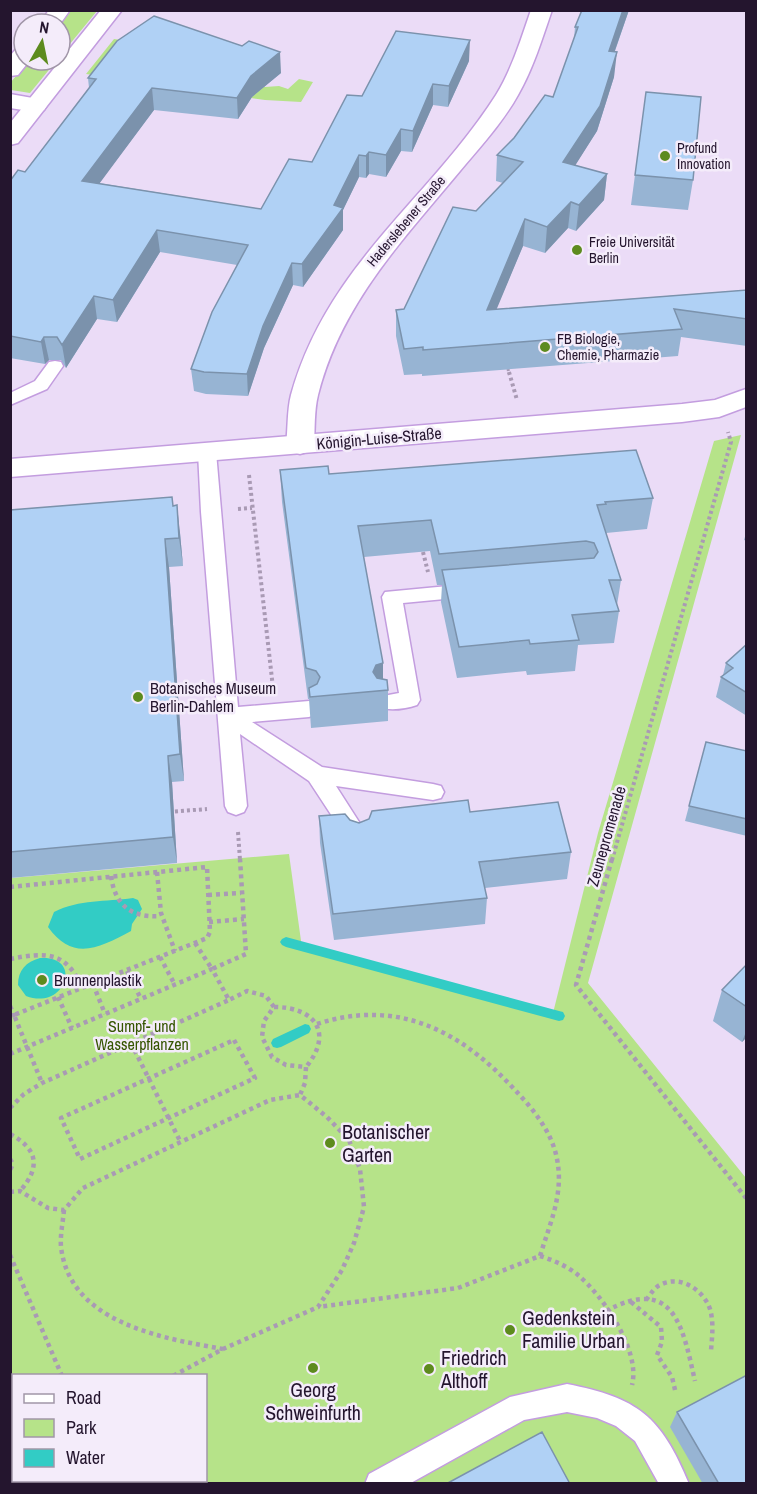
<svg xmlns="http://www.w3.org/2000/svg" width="757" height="1494" font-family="'Archivo Narrow',sans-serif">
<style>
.green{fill:#b6e389;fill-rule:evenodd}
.water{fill:#32ccc5}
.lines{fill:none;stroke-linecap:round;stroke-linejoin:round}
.stream{fill:#32ccc5;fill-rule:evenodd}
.lane-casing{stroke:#c39ddf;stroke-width:3}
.street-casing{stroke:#c39ddf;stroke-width:3}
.secondary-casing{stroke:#c39ddf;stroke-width:3}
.path-far2{stroke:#a99ab4;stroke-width:3;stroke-dasharray:2 2;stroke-linecap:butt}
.path-far1{stroke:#a99ab4;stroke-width:4;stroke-dasharray:3 3;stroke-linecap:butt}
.path{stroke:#a99ab4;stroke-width:4.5;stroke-dasharray:4 4;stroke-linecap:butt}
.lane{fill:#fff;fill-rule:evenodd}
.street{fill:#fff;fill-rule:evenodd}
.secondary{fill:#fff;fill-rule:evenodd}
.wall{fill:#97b4d3}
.shaded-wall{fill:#7b92ac}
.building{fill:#b0d1f5;stroke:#7b92ac;stroke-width:1.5}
.poi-dot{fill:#5d8b1e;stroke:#f4ecfa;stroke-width:2}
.labels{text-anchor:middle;stroke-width:5;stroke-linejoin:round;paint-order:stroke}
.far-poi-label{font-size:14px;fill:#24152e;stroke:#f4ecfa;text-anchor:start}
.far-street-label{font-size:14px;fill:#24152e;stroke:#f4ecfa}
.street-label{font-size:16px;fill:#24152e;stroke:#f4ecfa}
.poi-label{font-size:16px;fill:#24152e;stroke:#f4ecfa;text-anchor:start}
.park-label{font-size:16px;fill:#355501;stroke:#f4ecfa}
.near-poi-label{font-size:20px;fill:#24152e;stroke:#f4ecfa;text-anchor:start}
</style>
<rect width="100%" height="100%" fill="#ebdcf7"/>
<path class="green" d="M 71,11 L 97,11 L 60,56 L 60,24 Z
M 114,39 L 149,44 L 265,87 L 279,86 L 288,89 L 299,79 L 313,82 L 301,102 L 265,100 L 86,74 Z
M 30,60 L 57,60 L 30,93 L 11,90 L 10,83 Z
M 741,435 L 588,983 L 746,1178 L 746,1483 L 11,1483 L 11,878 L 289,854 L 302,948 L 552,1017 L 598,833 L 714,441 ZM 14,1376 L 206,1376 L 206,1480 L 14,1480 Z"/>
<path class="water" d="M 133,898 L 138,900 L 142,909 L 132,924 L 131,931 C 99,948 73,962 48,927 L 54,912 C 80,899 105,902 133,898 Z
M 40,958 C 84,955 66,1011 26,996 L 18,985 C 18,970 26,962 40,958 Z"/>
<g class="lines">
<path class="stream" d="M 286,937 L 559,1011 L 563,1012 L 565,1016 L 563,1020 L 559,1021 L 286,947 L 282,945 L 280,942 L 282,939 Z
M 305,1024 L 309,1025 L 311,1029 L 309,1033 L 281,1047 L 277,1048 L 273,1047 L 271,1043 L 273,1039 Z"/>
<g class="lane-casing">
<path id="lane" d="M 55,361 L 61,362 L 63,366 L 47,389 L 10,405 L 10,393 L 35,381 L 49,362 Z
M 207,446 L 213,448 L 216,452 L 238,707 L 309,701 L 316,704 L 319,709 L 316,714 L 309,717 L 252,722 L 322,767 L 433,784 L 441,786 L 444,792 L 441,798 L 433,800 L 336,786 L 368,836 L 365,842 L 357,845 L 349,842 L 309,781 L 240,734 L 247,806 L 244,812 L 236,815 L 228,812 L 225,806 L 201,512 L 198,452 L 201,448 Z
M 469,584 L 476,586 L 479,591 L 476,596 L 403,603 L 420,700 L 417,705 C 405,709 390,711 378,707 L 375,702 L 378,697 L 399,693 L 382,597 L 385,592 Z
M 567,1384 C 638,1398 661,1416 689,1484 L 659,1484 L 635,1441 L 616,1426 L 597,1418 L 567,1412 L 524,1420 L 409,1484 L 365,1484 L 369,1474 L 510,1397 Z"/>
</g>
<g class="street-casing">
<path id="street" d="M 531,10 L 552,10 C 542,39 533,69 518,95 C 503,122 480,147 460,171 C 402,241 341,304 318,395 C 314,411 315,429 314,445 L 310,451 L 300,454 L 290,451 L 286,445 C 288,429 287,410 291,395 C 327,265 428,201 496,95 C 512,69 521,39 531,10 Z
M 10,94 L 44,100 L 47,105 L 44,110 L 36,112 L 10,108 Z"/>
</g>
<g class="secondary-casing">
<path id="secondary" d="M 49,10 L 70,10 L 60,24 L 39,24 Z
M 101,10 L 122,10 L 18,143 L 10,145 L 10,123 Z
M 24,48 L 24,60 L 30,60 L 18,75 L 10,76 L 10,56 L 16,49 Z
M 746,389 L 746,407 L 719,417 L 682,422 L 10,477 L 10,459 L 682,404 L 715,400 Z"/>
</g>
<path class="path-far2" d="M 508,369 L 509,374"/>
<path class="path-far1" d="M 509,372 L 517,400
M 249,475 L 273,688
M 238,509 L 252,508
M 423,552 L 428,572
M 169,812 L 207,809
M 238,832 L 240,860
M 612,860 L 731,442 L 728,432"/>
<path class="path" d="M 612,859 L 576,985 L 746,1198
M 157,872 L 161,913 L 175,951
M 111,876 C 115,905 131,918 160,916
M 10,887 L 207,867 L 210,932 L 207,938 L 14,1015 L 42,1083
M 208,895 L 241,893
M 209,922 L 244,919
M 195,943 L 212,969 L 246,954 L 240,859
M 160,957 L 175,985
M 10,959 C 45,952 67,951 82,988
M 127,971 L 141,999
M 93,984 L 105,1014
M 58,997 L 72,1028
M 10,1006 L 14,1015 L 10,1016
M 274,1007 C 315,1007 334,1033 306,1067
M 317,1024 C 397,998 460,1030 515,1090 C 533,1109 552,1132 557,1159 C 564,1194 550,1223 540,1256 L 458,1288 L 318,1307
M 234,1040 L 255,1078 L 80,1159 L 61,1118 Z
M 131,1043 L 181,1143
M 10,1054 L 212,969 L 229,1000 L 247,991 L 266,996 L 274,1007 L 264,1021 L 262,1037 L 272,1057 L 286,1065 L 306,1067 L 305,1083 L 300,1095 L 327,1117 L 349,1140 L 360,1169 L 364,1207 L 354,1243 L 342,1270 L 318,1307 L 223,1349 L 173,1376
M 10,1108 L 24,1094 L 42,1083 L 229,1000
M 10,1134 C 38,1149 41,1167 20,1191
M 10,1159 L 13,1164 L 10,1170
M 10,1192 L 20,1191 L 48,1208 L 64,1210 L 83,1188 L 270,1100 L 300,1095
M 64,1210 C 63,1222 60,1235 61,1247 C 70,1323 161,1338 223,1349
M 10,1255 L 62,1376
M 540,1256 C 553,1260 567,1266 578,1275 C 603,1296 641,1351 632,1385
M 646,1300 C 651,1294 654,1287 662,1284 C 682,1275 704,1291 710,1309 C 714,1323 712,1337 711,1351
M 631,1302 L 661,1327 L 662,1342 L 657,1355 L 672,1377 L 676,1394
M 606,1311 C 675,1274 683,1329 695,1381
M 10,1463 L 14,1461
M 104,1480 L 106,1484"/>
<use href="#lane" class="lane"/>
<use href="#street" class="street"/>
<use href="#secondary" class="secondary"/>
</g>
<path class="wall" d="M 582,10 L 629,10 L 615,51 L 614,77 L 597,131 L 575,165 L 607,174 L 604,200 L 576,231 L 568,228 L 545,253 L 523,246 L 496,309 L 747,290 L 747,346 L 681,337 L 678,356 L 422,376 L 422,374 L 404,375 L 396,336 L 396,310 L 404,309 L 476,211 L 503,183 L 496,181 L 497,155 L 553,97 L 574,39 L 575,27 Z
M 469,61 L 448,107 L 433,105 L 412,152 L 401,151 L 386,177 L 369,174 L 366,178 L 359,177 L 343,210 L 343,230 L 303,287 L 293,285 L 264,348 L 248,396 L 206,394 L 194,391 L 191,369 L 237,265 L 160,252 L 117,322 L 97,319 L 66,368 L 61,360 L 49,360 L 45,364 L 10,358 L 10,181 L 25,172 L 89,88 L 88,78 L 281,73 L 252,97 L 238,119 L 154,110 L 99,183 L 261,209 L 312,162 L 362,96 Z
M 635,175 L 693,180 L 688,210 L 631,205 Z
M 280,470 L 653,498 L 647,529 L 606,533 L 621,580 L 617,605 L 619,611 L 614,643 L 578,645 L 575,671 L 527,675 L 526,671 L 457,678 L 441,602 L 442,585 L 437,585 L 430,551 L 364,557 L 383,679 L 388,690 L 388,721 L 311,728 L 309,699 L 308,699 L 282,502 Z
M 172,497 L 173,506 L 180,533 L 183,566 L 169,567 L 184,781 L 172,782 L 177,863 L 10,878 L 10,510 Z
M 747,530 L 747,541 L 744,540 Z
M 747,644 L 747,716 L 716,697 L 721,677 L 723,675 L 726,663 Z
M 747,751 L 747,836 L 685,821 L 689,806 Z
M 470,812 L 571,852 L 567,879 L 485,888 L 487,898 L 485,924 L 334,940 L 320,843 L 319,816 L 350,820 L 359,823 Z
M 747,964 L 747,1040 L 745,1039 L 742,1042 L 713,1021 L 722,990 Z
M 677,1412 L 747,1484 L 703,1484 L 670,1427 Z"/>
<path class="shaded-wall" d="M 623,10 L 629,10 L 606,76 L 609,51 Z
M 470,40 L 469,61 L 448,107 L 449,86 Z
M 280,52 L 281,73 L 252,97 L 238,119 L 237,98 L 251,76 Z
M 617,52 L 614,77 L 597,131 L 561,188 L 563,162 Z
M 433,84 L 433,105 L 412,152 L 413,131 Z
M 152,88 L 154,110 L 85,203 L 82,181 Z
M 401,129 L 401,151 L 386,177 L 386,155 Z
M 369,152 L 369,174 L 366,178 L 366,156 Z
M 359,155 L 359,177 L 343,210 L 343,230 L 303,287 L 302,264 L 334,205 Z
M 607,174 L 604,200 L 576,231 L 579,205 Z
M 571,202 L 568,228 L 545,253 L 547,227 Z
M 525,219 L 523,246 L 485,337 L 487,310 Z
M 157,230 L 160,252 L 117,322 L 113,300 Z
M 292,263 L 293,285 L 264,348 L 248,396 L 247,374 L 263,326 Z
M 94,296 L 97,319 L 66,368 L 62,345 Z
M 44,337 L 49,360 L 45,364 L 41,342 Z
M 177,505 L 180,533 L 183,566 L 179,538 Z
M 165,539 L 169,567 L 184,781 L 180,754 Z
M 383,663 L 383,690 L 373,672 L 376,665 Z
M 168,756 L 172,782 L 177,863 L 173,837 Z
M 747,1029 L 747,1033 L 745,1039 L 742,1042 Z"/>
<path class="building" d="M 582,10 L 623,10 L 609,51 L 617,52 L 600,106 L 563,162 L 607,174 L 579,205 L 571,202 L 547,227 L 525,219 L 487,310 L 747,290 L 747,319 L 674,309 L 682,329 L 423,350 L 423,347 L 404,349 L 396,310 L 404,309 L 453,207 L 476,211 L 523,162 L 497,155 L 514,138 L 545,95 L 553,97 L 578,27 L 575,27 Z
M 154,16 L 242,46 L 249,41 L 280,52 L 251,76 L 237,98 L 152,88 L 82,181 L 261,209 L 289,159 L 312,162 L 347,95 L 362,96 L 396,31 L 470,40 L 449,86 L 433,84 L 413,131 L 401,129 L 386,155 L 369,152 L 366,156 L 359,155 L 334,205 L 343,208 L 302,264 L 292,263 L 263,326 L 247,374 L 204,372 L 191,369 L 212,312 L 248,245 L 157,230 L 113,300 L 94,296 L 62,345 L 57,337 L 44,337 L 41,342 L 10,336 L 10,181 L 18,170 L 25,172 L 96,79 L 88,78 L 117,41 Z
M 646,92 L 701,97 L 693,180 L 635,175 Z
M 636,450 L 653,498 L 605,502 L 606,504 L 597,505 L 621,580 L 609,580 L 619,611 L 572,615 L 579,640 L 530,644 L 529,640 L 459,647 L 442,570 L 594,558 L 598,552 L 594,543 L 586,541 L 439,554 L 431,520 L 358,526 L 383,663 L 376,665 L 373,672 L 377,678 L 387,680 L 388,690 L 310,697 L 309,688 L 317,684 L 320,677 L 316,671 L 306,668 L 280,470 L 328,466 L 329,474 Z
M 172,497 L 173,506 L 177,505 L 179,538 L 165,539 L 180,754 L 168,756 L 173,837 L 10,852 L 10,510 Z
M 747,644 L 747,693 L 721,677 L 733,668 L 726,663 Z
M 706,742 L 747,751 L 747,819 L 689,806 Z
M 468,800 L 470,812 L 558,802 L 571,852 L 479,862 L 487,898 L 333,914 L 319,816 L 345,814 L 350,820 L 359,823 L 369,819 L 372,811 Z
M 747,964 L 747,1007 L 722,990 Z
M 747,1375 L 747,1484 L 719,1484 L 677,1412 Z
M 542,1432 L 570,1484 L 446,1484 Z"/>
<g class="poi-dot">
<circle cx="665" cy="156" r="6"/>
<circle cx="577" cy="250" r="6"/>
<circle cx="545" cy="347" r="6"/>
<circle cx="138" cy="697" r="6"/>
<circle cx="42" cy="980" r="6"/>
<circle cx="330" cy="1143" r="6"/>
<circle cx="510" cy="1330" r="6"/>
<circle cx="313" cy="1368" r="6"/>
<circle cx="429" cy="1369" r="6"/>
</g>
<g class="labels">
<g class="far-poi-label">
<text x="677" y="153">Profund<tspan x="677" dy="16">Innovation</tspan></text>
<text x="589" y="247">Freie Universität<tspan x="589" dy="16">Berlin</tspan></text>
<text x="557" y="344">FB Biologie,<tspan x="557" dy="16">Chemie, Pharmazie</tspan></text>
</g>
<g class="far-street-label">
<text transform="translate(406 221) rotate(-50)" y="5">Haderslebener Straße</text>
</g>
<g class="street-label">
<text transform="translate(379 438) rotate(-5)" y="6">Königin-Luise-Straße</text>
<text transform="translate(606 836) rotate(-74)" y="6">Zeunepromenade</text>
</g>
<g class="poi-label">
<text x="150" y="694">Botanisches Museum<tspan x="150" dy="18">Berlin-Dahlem</tspan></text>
<text x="54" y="986">Brunnenplastik</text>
</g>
<g class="park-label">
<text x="142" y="1032">Sumpf- und<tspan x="142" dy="18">Wasserpflanzen</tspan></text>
</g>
<g class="near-poi-label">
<text x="342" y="1139">Botanischer<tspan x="342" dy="23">Garten</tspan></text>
<text x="522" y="1325">Gedenkstein<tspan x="522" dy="23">Familie Urban</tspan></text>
<text x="441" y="1365">Friedrich<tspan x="441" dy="23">Althoff</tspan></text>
<text x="313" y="1397" text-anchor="middle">Georg<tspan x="313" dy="23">Schweinfurth</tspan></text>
</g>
</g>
<rect width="757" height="1494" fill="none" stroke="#24152e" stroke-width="24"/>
<rect x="12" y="1374" width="195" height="108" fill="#f4ecfa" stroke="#a196a8" stroke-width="1.5"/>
<rect x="24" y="1394" width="30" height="9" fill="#ffffff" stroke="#a196a8" stroke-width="1.5"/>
<text x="66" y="1404" font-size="18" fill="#24152e">Road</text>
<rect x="24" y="1419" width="30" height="18" fill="#b6e389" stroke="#a196a8" stroke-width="1.5"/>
<text x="66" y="1434" font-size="18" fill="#24152e">Park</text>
<rect x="24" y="1449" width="30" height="18" fill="#32ccc5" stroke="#a196a8" stroke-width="1.5"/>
<text x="66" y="1464" font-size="18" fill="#24152e">Water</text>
<g transform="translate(42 42) rotate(9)"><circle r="28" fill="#f4ecfa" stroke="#a196a8" stroke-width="1.5"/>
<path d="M0-4.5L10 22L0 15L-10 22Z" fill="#5d8b1e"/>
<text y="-9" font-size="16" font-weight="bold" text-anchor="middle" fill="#24152e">N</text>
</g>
</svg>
